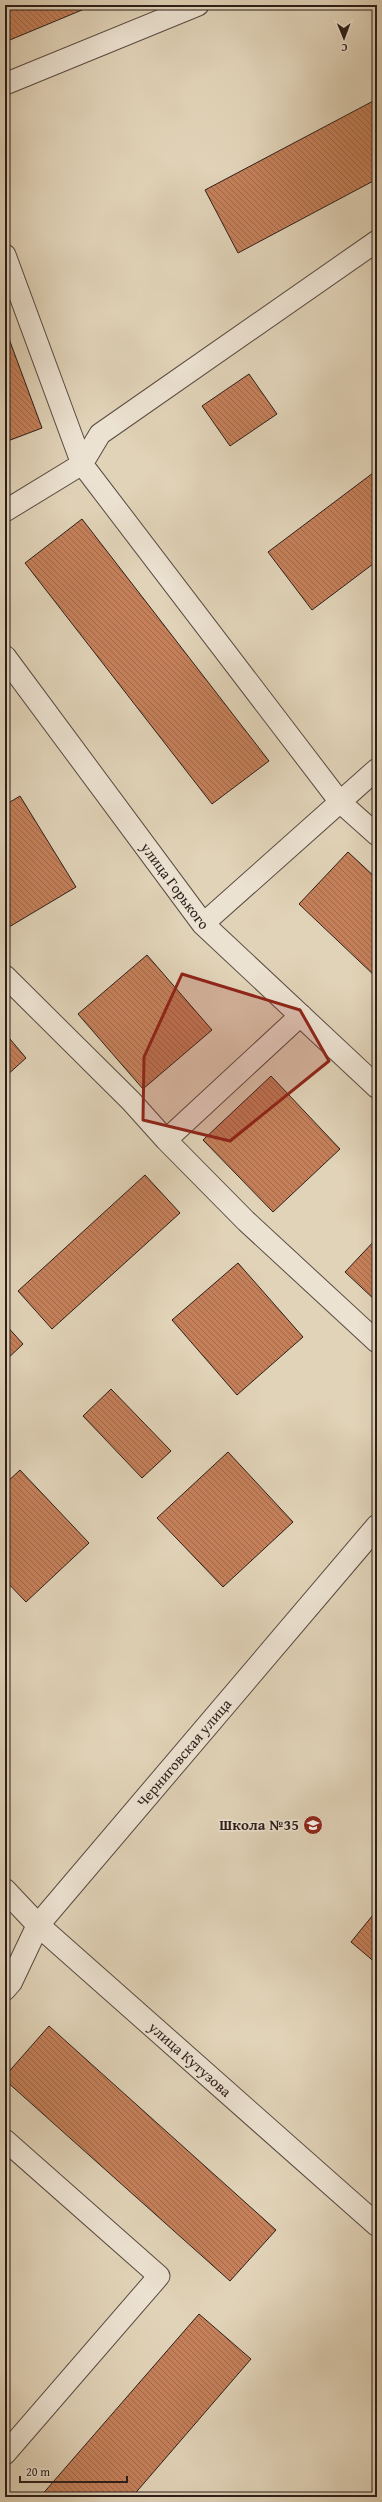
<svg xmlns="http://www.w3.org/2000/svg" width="382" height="2502" font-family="'Gentium Book Plus',serif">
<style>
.building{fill:url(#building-back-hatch);stroke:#2b1e1a}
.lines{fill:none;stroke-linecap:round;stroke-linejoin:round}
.lane-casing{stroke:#584b42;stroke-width:23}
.street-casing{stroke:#584b42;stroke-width:24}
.lane{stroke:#ece2d1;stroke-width:21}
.street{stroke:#ece2d1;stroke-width:22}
.marked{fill:#8f2418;fill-opacity:0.2;stroke:#8f2418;stroke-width:3;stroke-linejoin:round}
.labels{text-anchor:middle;stroke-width:3;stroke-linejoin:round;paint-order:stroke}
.street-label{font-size:15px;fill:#2b1e1a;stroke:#ece2d1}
.poi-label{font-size:15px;font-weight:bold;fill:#2b1e1a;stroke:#ece2d1;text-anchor:end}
</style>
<defs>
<pattern id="building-back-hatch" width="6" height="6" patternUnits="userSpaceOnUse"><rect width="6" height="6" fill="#c5805a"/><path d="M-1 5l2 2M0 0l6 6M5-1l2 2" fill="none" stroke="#a0684a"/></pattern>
</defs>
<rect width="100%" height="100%" fill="#e1d3b8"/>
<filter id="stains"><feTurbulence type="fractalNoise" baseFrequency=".005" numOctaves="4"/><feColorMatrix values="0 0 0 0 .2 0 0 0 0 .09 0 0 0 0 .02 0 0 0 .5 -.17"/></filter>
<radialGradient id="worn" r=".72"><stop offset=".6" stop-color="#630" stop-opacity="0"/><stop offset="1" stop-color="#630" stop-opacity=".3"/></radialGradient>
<path class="building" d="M 5,5 L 94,5 L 5,42 Z
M 377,99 L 377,179 L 238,253 L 205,190 Z
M 5,328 L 42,428 L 5,442 Z
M 249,374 L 277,414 L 230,446 L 202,406 Z
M 377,470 L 377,561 L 312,610 L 268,552 Z
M 82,519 L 269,761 L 212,804 L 25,563 Z
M 20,796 L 76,887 L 9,927 L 5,920 L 5,805 Z
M 348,852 L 377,879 L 377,978 L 299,904 Z
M 147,955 L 212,1030 L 143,1089 L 78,1014 Z
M 5,1033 L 26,1058 L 5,1077 Z
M 271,1076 L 340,1149 L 273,1212 L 203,1140 Z
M 145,1175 L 180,1213 L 52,1329 L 18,1291 Z
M 377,1238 L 377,1302 L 345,1272 Z
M 238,1263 L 303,1337 L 237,1395 L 172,1320 Z
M 5,1324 L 23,1344 L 5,1361 Z
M 111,1389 L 171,1451 L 142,1478 L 83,1416 Z
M 228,1452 L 293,1522 L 223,1587 L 157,1518 Z
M 20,1470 L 89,1543 L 26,1602 L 5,1580 L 5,1484 Z
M 377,1910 L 377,1964 L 351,1942 Z
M 49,2026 L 276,2230 L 230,2281 L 5,2080 L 5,2076 Z
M 199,2314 L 251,2359 L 132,2497 L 40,2497 Z"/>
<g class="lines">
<g class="lane-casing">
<path id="lane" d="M 5,84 L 198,5
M 5,255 L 82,464 L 340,802 L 377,835
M 5,511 L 82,464 L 100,434 L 377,241
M 203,924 L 377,769
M 5,976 L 131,1101 L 166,1140 L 246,1221 L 377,1342
M 166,1140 L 301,1015
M 5,2140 L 159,2276 L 5,2454"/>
</g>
<g class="street-casing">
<g id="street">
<path id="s1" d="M 5,657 L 203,924 L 377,1087"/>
<path id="s2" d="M 5,1890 L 38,1925 L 377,2225"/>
<path id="s3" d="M 5,1989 L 11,1982 L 38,1925 L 377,1526"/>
</g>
</g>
<use href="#lane" class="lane"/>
<use href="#street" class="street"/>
</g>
<path class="marked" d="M 182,974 L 300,1010 L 329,1061 L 230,1141 L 143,1120 L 144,1057 Z"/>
<defs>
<g id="school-disc" transform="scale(1)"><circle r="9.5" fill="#8f2418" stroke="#ece2d1"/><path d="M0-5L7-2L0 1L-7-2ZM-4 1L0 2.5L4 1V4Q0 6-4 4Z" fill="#fff"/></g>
</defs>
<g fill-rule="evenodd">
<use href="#school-disc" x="313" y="1825"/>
</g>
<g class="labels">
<g class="street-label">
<text dy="5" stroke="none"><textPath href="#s1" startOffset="285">улица Горького</textPath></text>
<text dy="5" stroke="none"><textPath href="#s3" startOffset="298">Черниговская улица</textPath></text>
<text dy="5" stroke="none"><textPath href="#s2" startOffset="251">улица Кутузова</textPath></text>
</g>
<g class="poi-label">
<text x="299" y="1830">Школа №35</text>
</g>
</g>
<rect width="382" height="2502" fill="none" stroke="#e1d3b8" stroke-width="20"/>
<rect x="6" y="6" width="370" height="2490" fill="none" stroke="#2b1e1a" stroke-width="2"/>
<rect x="10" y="10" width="362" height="2482" fill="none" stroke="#2b1e1a"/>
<g transform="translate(344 38) rotate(179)" stroke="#ece2d1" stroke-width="3" paint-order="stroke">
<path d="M0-3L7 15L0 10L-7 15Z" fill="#2b1e1a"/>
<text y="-6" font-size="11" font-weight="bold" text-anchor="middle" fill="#2b1e1a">С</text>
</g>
<path d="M20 2476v6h107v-6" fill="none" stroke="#2b1e1a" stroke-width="2"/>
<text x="26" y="2476" font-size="12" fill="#2b1e1a" stroke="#ece2d1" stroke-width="3" paint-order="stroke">20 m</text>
<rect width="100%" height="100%" filter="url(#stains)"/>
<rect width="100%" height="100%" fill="url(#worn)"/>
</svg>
